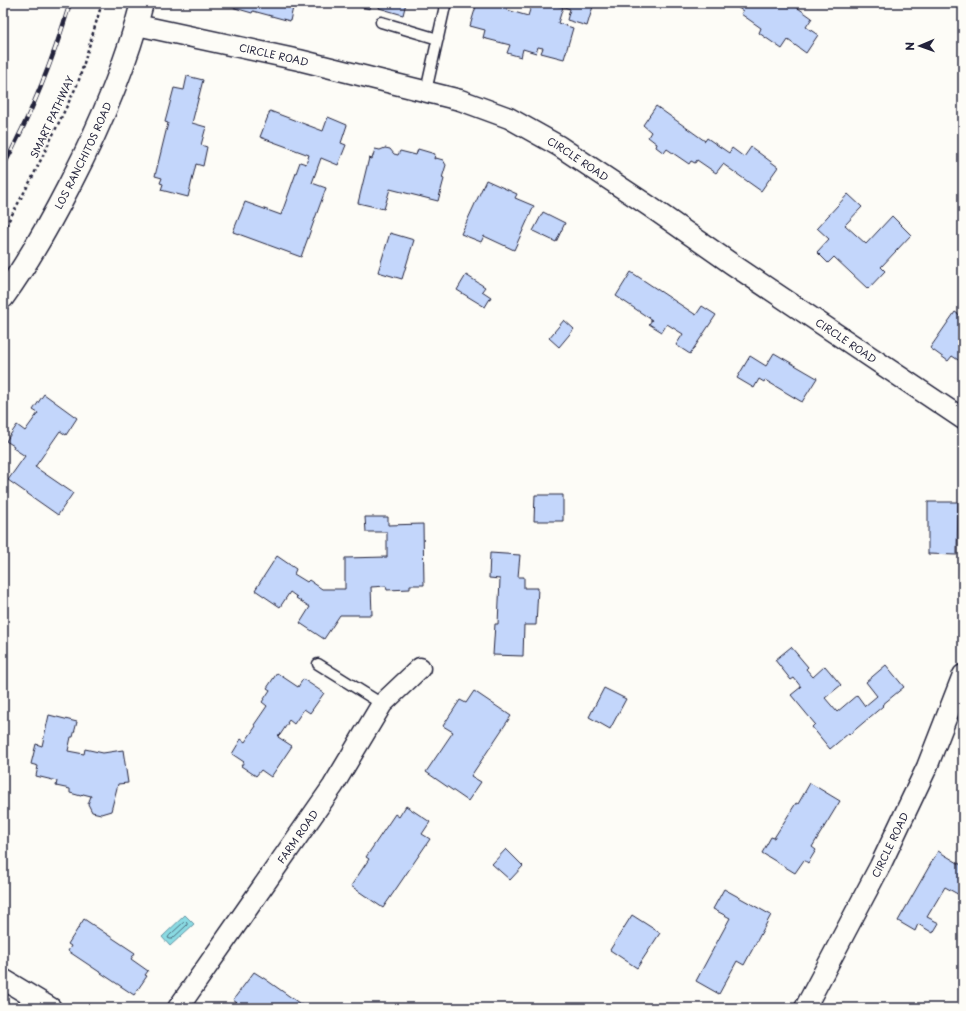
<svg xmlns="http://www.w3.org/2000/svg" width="966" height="1011" font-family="'Playpen Sans',sans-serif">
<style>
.water{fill:#8adbe3;stroke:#6091a0}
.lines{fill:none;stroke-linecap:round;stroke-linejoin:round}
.shore{stroke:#4c6c7e;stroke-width:1}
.building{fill:#c3d6fb;stroke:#22223b}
.service-casing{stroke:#22223b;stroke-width:13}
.minor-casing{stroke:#22223b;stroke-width:23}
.secondary-casing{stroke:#22223b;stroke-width:25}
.path{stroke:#22223b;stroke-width:2.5;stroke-dasharray:3 3;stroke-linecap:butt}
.service{stroke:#fdfcf7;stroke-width:10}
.minor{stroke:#fdfcf7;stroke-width:20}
.secondary{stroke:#fdfcf7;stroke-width:22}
.rail-casing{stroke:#22223b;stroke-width:4.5}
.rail{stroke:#fdfcf7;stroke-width:3;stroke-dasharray:9;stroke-linecap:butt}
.labels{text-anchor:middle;stroke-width:3;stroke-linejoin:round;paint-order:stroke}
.street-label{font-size:10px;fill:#22223b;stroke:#fdfcf7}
</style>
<rect width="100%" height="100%" fill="#fdfcf7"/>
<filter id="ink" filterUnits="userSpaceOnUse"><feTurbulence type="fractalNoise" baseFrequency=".025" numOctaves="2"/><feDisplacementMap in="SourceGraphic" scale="8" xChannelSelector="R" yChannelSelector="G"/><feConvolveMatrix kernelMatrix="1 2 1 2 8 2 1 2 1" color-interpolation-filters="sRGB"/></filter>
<g filter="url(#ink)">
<path class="water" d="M 185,915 L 194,924 L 170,946 L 162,937 Z"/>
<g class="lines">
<path class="shore" d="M 184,922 L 185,921 L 187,923 L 187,925 L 172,939 L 170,939 L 168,938 L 169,936 Z"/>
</g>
<path class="building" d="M 218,3 L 294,3 L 290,21 L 253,11 L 252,13 Z
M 347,3 L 371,3 L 370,9 Z
M 380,3 L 406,3 L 403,15 L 379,8 Z
M 477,3 L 508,3 L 507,10 L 528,16 L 532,3 L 548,3 L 563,7 L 558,23 L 573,28 L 564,59 L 541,53 L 543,48 L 538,47 L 536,53 L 523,49 L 521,57 L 507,53 L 510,45 L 483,38 L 485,30 L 470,26 Z
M 565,3 L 594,3 L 587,26 L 567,20 L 570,9 L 564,7 Z
M 733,3 L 775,3 L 780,6 L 782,3 L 791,3 L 812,18 L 806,27 L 818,35 L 806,53 L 788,40 L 782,49 L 759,33 L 761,28 L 741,14 L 743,11 L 732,4 Z
M 187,76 L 203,80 L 192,123 L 206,127 L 201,145 L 207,147 L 203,166 L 196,164 L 188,197 L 161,190 L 163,184 L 160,183 L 162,178 L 155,176 L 168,123 L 165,122 L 174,88 L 184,90 Z
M 656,106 L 705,141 L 707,138 L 729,153 L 732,148 L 744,157 L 751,147 L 778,167 L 761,191 L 723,164 L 716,173 L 697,160 L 695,163 L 691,161 L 689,164 L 667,149 L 664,153 L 656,147 L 657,144 L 648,137 L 651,132 L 643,125 Z
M 270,111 L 323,131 L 328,117 L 347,125 L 341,143 L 346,145 L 338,165 L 321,158 L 312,183 L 326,188 L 301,257 L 233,232 L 245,202 L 281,215 L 300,162 L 306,164 L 309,155 L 260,137 Z
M 385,148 L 390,149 L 394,154 L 398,155 L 400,151 L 416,155 L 418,149 L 435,154 L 434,159 L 436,158 L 443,160 L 446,165 L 442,178 L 444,179 L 438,201 L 390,189 L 384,209 L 358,203 L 369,158 L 372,159 L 375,149 L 380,150 Z
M 486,180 L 517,194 L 515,198 L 534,206 L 514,250 L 484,236 L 481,242 L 461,234 Z
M 848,194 L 862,207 L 845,225 L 866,244 L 892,216 L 911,235 L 881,267 L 885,271 L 868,289 L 834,257 L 828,263 L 817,252 L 829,239 L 817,228 Z
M 543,212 L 565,223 L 556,242 L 533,231 Z
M 390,233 L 414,240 L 402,279 L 378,272 Z
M 631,272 L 696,315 L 702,306 L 716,315 L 690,354 L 676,345 L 683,334 L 667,324 L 662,332 L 649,324 L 652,320 L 616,296 Z
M 466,275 L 485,287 L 482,291 L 491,297 L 485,307 L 457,290 Z
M 955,312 L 963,317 L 963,363 L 952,356 L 948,361 L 930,348 Z
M 564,320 L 574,329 L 559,347 L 549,338 Z
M 774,353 L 817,378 L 802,402 L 765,380 L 764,382 L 759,379 L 754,388 L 737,378 L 750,356 L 766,366 Z
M 44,394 L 77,418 L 66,435 L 60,431 L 35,467 L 73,493 L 58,515 L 8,480 L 25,456 L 13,448 L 14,446 L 6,441 L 17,425 L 25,431 L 38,413 L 33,410 Z
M 535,495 L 563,495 L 563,521 L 534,521 Z
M 928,502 L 958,502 L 957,555 L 928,554 Z
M 365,517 L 388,517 L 388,525 L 423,524 L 424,585 L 410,585 L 410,589 L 387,590 L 386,586 L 371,587 L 372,615 L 340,615 L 324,639 L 300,623 L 310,607 L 296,598 L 297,597 L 290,592 L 280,607 L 255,590 L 277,556 L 296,569 L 294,574 L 307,582 L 309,580 L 322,589 L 345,589 L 345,558 L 387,557 L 387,532 L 366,532 Z
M 490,553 L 520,555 L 518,577 L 524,577 L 524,588 L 538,588 L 536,625 L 524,625 L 523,656 L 493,655 L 495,624 L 498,624 L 500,579 L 489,578 Z
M 791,647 L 808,667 L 806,669 L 813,677 L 825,666 L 841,685 L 825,698 L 837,712 L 857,695 L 865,706 L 877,696 L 866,682 L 886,665 L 904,687 L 882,705 L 883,706 L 850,734 L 849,733 L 830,749 L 812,727 L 815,724 L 791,695 L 801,687 L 794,678 L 791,680 L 775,660 Z
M 277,673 L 298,687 L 303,679 L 324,693 L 310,713 L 304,709 L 294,724 L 289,720 L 287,723 L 288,723 L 280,735 L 279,734 L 278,737 L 292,746 L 271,777 L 261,770 L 256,776 L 241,766 L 244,762 L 232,754 L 241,739 L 245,742 L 256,726 L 254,725 L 267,706 L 262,702 L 270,690 L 267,688 Z
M 604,688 L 626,699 L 610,729 L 589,717 Z
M 474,691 L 511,716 L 471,776 L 481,782 L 468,801 L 426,772 L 453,732 L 443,726 L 460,700 L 466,703 Z
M 3,709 L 7,712 L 3,719 Z
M 49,715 L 77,722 L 73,737 L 71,737 L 68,751 L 84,754 L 85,749 L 103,753 L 123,750 L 128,783 L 118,784 L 111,811 L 101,814 L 92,812 L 88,804 L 91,796 L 83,794 L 81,796 L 70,793 L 70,789 L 56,786 L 57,781 L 36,776 L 38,766 L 31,764 L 36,744 L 42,746 Z
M 810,783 L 840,801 L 812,847 L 816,850 L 808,863 L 804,860 L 795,873 L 762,853 L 771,837 L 774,838 L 796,803 L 798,804 Z
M 406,806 L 430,822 L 422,834 L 430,839 L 383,908 L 351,886 L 369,859 L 366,857 L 395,814 L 399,817 Z
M 506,849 L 523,866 L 510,880 L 492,864 Z
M 938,851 L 963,866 L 963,897 L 945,887 L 927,917 L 939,923 L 933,933 L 918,924 L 915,931 L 898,921 Z
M 724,889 L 771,915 L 744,965 L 737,961 L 719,994 L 696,981 L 730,918 L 713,909 Z
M 632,915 L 660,933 L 637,968 L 610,950 Z
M 84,919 L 135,953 L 131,959 L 148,971 L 145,975 L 147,976 L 134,995 L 68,951 L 71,946 L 68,944 Z
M 254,972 L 265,979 L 306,1008 L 244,1008 L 233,1000 Z"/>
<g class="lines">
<g class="service-casing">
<path id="service" d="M 381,22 L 438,39
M 426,91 L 445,6
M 318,664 L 382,704"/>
</g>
<g class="minor-casing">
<g id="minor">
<path id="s1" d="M 137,25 L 299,60 L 460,100 L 509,118 L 559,146 L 649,206 L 732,264 L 963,419"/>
<path d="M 3,979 L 51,1008"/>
<path id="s2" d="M 178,1008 L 333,786 L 382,704 L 420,668"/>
<path id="s3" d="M 805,1008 L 880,866 L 927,767 L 963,675"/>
</g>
</g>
<g class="secondary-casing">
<g id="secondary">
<path id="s4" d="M 3,297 C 29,261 50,223 70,184 C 100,126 126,66 142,3"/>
</g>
</g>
<path class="path" d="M 3,231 L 32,178 L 78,83 L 102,3"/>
<use href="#service" class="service"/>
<use href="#minor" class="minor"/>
<use href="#secondary" class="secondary"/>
<g class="rail-casing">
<path id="rail" d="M 3,167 C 31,115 53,60 70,3"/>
</g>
<use href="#rail" class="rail"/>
</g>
</g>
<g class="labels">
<g class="street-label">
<text dy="4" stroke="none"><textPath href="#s1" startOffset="140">CIRCLE ROAD</textPath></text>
<text transform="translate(52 117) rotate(-65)" y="4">SMART PATHWAY</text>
<text dy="4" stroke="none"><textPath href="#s4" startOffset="163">LOS RANCHITOS ROAD</textPath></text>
<text dy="4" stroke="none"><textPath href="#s1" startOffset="464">CIRCLE ROAD</textPath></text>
<text dy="4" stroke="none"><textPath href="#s1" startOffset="788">CIRCLE ROAD</textPath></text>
<text dy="4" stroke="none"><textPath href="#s2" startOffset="209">FARM ROAD</textPath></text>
<text dy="4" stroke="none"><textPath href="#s3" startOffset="184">CIRCLE ROAD</textPath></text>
</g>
</g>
<rect width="966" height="1011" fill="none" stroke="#fdfcf7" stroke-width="16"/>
<rect x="8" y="8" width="950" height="995" fill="none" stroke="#22223b" stroke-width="1.5" filter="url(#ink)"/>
<g transform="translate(920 46) rotate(268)" stroke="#fdfcf7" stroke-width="3" paint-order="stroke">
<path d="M0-3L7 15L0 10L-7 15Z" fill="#22223b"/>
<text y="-6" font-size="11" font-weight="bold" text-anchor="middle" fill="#22223b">N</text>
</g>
</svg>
